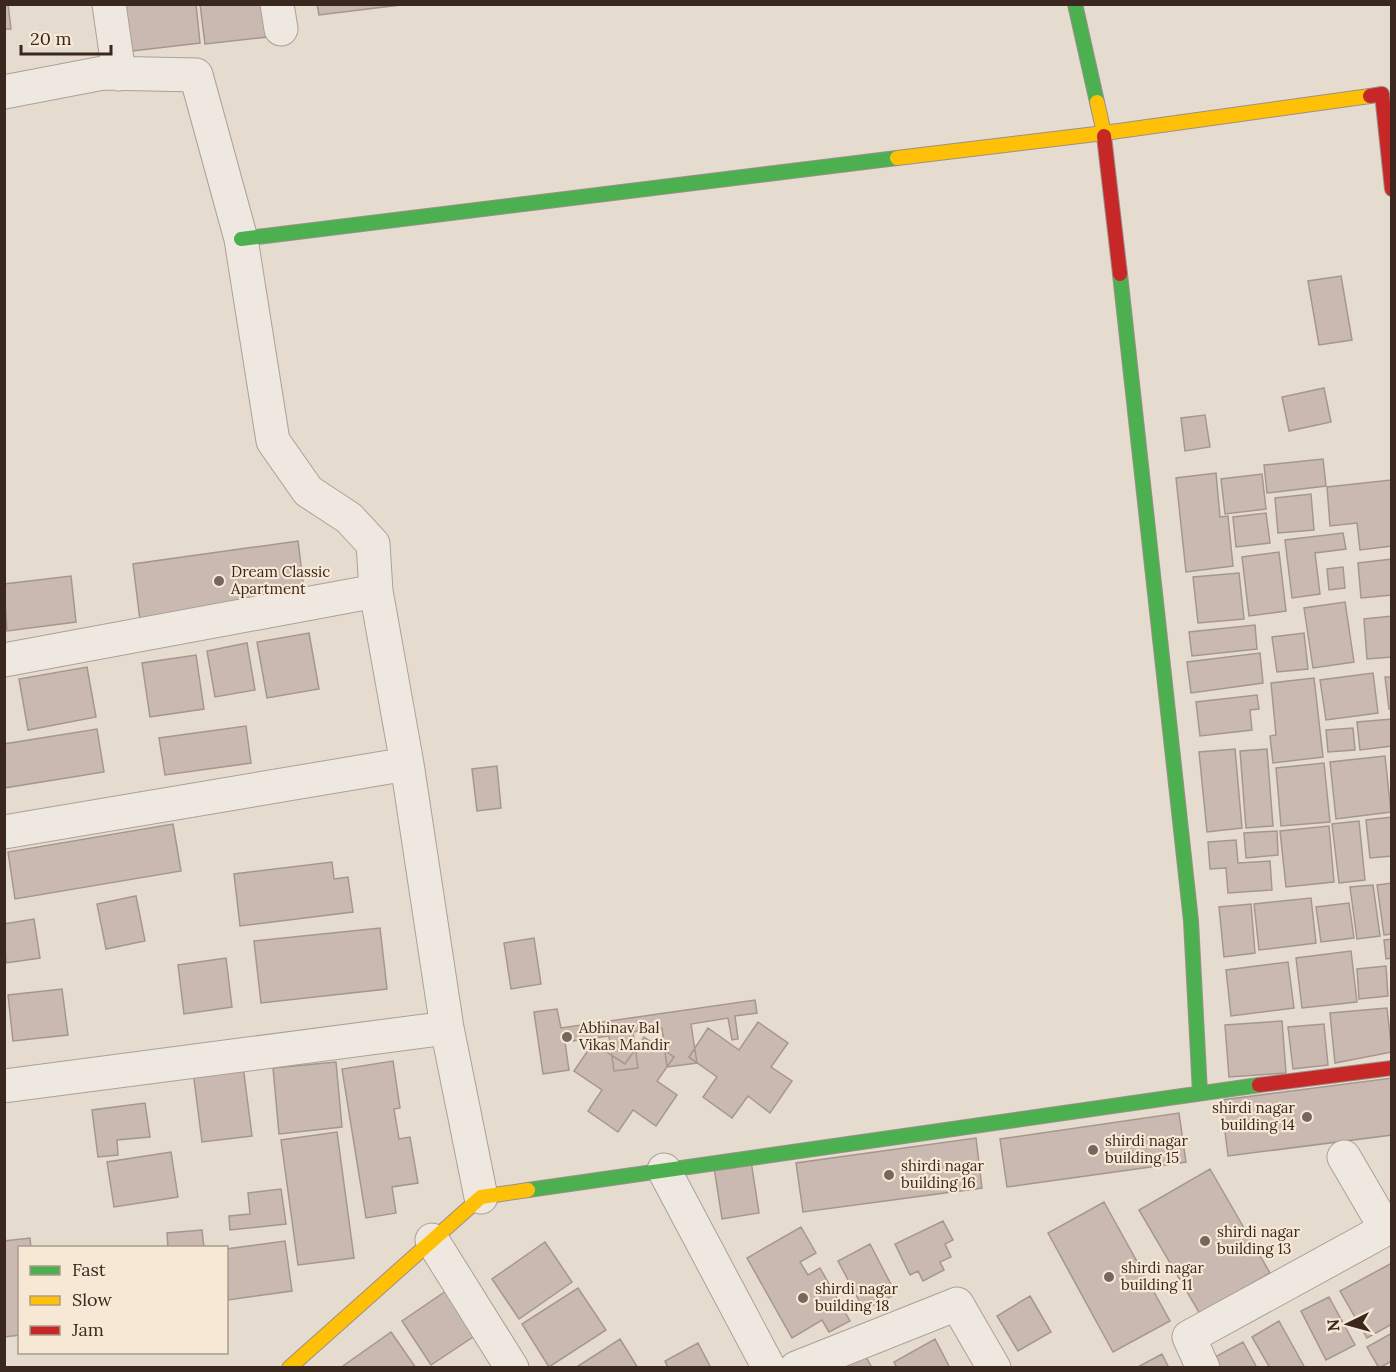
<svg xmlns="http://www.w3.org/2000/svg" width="1396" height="1372" font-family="Lora,serif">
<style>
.building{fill:#c9b9b0;stroke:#a6978e;stroke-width:1.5}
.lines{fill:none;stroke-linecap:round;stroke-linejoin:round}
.street-casing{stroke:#aba198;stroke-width:35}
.fast-casing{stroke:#9a9088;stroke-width:16}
.slow-casing{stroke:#9a9088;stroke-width:16}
.jam-casing{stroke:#9a9088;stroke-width:16}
.street{stroke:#eee8e0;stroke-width:33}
.fast{stroke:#4caf50;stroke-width:14}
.slow{stroke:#ffc107;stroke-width:14}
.jam{stroke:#c62828;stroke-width:14}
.poi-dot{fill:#76675d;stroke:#f6e8d5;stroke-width:2}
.labels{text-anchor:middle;stroke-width:4.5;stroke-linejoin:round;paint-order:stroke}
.poi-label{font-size:15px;fill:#3a281f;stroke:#f6e8d5;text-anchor:start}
</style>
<rect width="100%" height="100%" fill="#e5dbcf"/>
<path class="building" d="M 4,4 L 8,4 L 11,29 L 4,29 Z
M 196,4 L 200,43 L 124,52 L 118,5 Z
M 200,4 L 274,4 L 277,36 L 205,44 Z
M 317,4 L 400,4 L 400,5 L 319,15 Z
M 1341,276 L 1352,340 L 1319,345 L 1308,281 Z
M 1324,388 L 1331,422 L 1289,431 L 1282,397 Z
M 1205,415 L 1210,447 L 1185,451 L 1181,418 Z
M 1323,459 L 1326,486 L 1267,493 L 1264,465 Z
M 1216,473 L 1220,517 L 1228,516 L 1233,566 L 1186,572 L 1176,478 Z
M 1262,474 L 1266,509 L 1225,514 L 1221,479 Z
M 1391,480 L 1392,546 L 1360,550 L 1357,523 L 1330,526 L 1327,487 Z
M 1311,494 L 1314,530 L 1278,533 L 1275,498 Z
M 1266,513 L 1270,543 L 1236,547 L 1233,517 Z
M 1343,533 L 1346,549 L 1315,553 L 1320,594 L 1292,598 L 1285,540 Z
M 298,541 L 305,598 L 140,620 L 133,564 Z
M 1279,552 L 1286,611 L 1249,616 L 1242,557 Z
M 1392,559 L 1392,595 L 1361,598 L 1358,563 Z
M 1343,567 L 1345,588 L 1329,590 L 1327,569 Z
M 1239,573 L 1244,619 L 1198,623 L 1193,577 Z
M 71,576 L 76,622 L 7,631 L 4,584 Z
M 1345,602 L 1354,662 L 1313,668 L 1304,608 Z
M 1392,616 L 1392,657 L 1367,659 L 1364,619 Z
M 1255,625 L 1257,649 L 1192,656 L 1189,632 Z
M 309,633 L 319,689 L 267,698 L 257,642 Z
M 1304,633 L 1308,669 L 1277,672 L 1272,637 Z
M 247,643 L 255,690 L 215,697 L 207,651 Z
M 1260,653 L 1263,683 L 1191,693 L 1187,662 Z
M 196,655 L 204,709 L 150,717 L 142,663 Z
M 87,667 L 96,717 L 28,730 L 19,679 Z
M 1373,673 L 1378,713 L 1326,720 L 1320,680 Z
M 1385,677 L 1392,677 L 1392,709 L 1389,709 Z
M 1314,678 L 1323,757 L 1273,763 L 1270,736 L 1276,735 L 1271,683 Z
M 1257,695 L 1259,709 L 1250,710 L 1252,730 L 1200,736 L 1196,702 Z
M 1392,719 L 1392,746 L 1360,750 L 1357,722 Z
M 246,726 L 251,763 L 165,775 L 159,738 Z
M 1353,728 L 1355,750 L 1328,752 L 1326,730 Z
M 97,729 L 104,772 L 4,788 L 4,744 Z
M 1235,749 L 1242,828 L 1207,832 L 1199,752 Z
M 1267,749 L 1273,826 L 1246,828 L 1240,751 Z
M 1385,756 L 1391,812 L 1336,819 L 1330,762 Z
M 1324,763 L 1330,822 L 1281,826 L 1276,768 Z
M 497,766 L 501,808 L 477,811 L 472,769 Z
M 1392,817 L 1392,856 L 1370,858 L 1366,820 Z
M 1359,821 L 1365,880 L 1339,883 L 1332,824 Z
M 173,824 L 181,871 L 15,899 L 8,852 Z
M 1329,826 L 1334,882 L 1286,887 L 1280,831 Z
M 1277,831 L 1278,855 L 1246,858 L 1244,833 Z
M 1236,840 L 1238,863 L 1270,861 L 1272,890 L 1228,893 L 1226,868 L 1210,869 L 1208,842 Z
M 332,862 L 334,879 L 348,877 L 353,912 L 240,926 L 234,874 Z
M 1392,883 L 1392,934 L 1384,935 L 1377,885 Z
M 1373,885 L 1380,936 L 1357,939 L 1350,887 Z
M 136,896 L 145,941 L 106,949 L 97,904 Z
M 1311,898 L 1316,943 L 1259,950 L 1254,904 Z
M 1349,903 L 1354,938 L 1321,942 L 1316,907 Z
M 1251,904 L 1255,953 L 1224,957 L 1219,907 Z
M 34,919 L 40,958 L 6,963 L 4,924 Z
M 380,928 L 387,989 L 261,1003 L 254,941 Z
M 534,938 L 541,984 L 511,989 L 504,943 Z
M 1392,939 L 1392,958 L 1386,959 L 1384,940 Z
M 1351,951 L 1357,1002 L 1302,1008 L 1296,958 Z
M 226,958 L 232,1007 L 184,1014 L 178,965 Z
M 1288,962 L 1294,1008 L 1231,1016 L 1226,970 Z
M 1386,966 L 1388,996 L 1359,999 L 1357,969 Z
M 62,989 L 68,1035 L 13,1041 L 8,995 Z
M 755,1000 L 757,1013 L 735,1016 L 738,1039 L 732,1040 L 728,1018 L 691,1024 L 697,1063 L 667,1067 L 662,1028 L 633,1032 L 638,1068 L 614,1071 L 609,1036 L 565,1042 L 569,1070 L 543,1074 L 534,1012 L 557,1009 L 561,1028 Z
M 1387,1008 L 1392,1052 L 1335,1063 L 1330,1013 Z
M 1282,1021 L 1286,1073 L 1229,1077 L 1225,1025 Z
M 758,1022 L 788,1043 L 771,1067 L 792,1081 L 770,1113 L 748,1096 L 732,1118 L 703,1097 L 717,1077 L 689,1057 L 708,1028 L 739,1050 Z
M 1324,1024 L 1328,1065 L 1293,1069 L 1288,1027 Z
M 644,1037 L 674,1057 L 657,1081 L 677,1095 L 656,1126 L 633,1110 L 618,1132 L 588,1111 L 602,1090 L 574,1071 L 593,1043 L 625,1064 Z
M 393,1061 L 400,1108 L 394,1109 L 399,1139 L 410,1137 L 418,1183 L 392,1187 L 396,1213 L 366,1218 L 342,1069 Z
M 336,1062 L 342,1127 L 279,1134 L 273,1068 Z
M 243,1066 L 252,1136 L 202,1142 L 193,1071 Z
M 1392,1078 L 1392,1135 L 1228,1156 L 1221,1100 Z
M 145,1103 L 150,1137 L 117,1140 L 118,1155 L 98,1157 L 92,1110 Z
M 1179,1113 L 1186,1162 L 1007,1187 L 1000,1139 Z
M 337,1132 L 354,1258 L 298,1265 L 281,1140 Z
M 976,1138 L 982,1188 L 803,1212 L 796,1163 Z
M 171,1152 L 178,1197 L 114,1207 L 107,1162 Z
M 751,1161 L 759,1213 L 722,1219 L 714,1167 Z
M 1210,1169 L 1270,1273 L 1200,1314 L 1139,1210 Z
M 281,1189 L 286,1224 L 230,1230 L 229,1216 L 250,1214 L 248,1193 Z
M 1104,1202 L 1170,1321 L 1113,1352 L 1048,1233 Z
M 943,1221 L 953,1240 L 945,1244 L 951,1257 L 940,1262 L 944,1270 L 923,1281 L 918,1271 L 910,1275 L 895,1244 Z
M 801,1227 L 816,1253 L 800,1262 L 808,1275 L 820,1268 L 850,1321 L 829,1332 L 822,1320 L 792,1338 L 747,1258 Z
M 202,1230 L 204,1248 L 168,1248 L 167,1233 Z
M 30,1238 L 31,1248 L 20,1248 L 20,1335 L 4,1337 L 4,1241 Z
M 285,1241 L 292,1291 L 228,1300 L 226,1249 Z
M 545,1242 L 572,1282 L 519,1319 L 492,1279 Z
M 870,1244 L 896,1294 L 864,1310 L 838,1261 Z
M 1392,1263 L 1392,1324 L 1367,1338 L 1340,1291 Z
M 578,1288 L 606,1330 L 549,1367 L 522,1324 Z
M 446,1291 L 476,1335 L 431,1365 L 402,1321 Z
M 1030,1296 L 1051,1332 L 1018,1351 L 997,1316 Z
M 1329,1297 L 1355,1345 L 1326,1360 L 1301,1311 Z
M 1279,1321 L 1305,1368 L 1270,1368 L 1252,1337 Z
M 391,1332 L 416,1368 L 344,1368 L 343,1366 Z
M 1392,1333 L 1392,1361 L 1379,1368 L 1367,1347 Z
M 620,1339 L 638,1368 L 575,1368 Z
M 935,1339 L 950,1368 L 897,1368 L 894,1362 Z
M 1243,1342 L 1257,1368 L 1218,1368 L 1213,1358 Z
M 698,1343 L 711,1368 L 668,1368 L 665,1361 Z
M 864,1353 L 872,1368 L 835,1368 Z
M 1162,1354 L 1169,1368 L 1136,1368 Z"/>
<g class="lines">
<g class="street-casing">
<path id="street" d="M 109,4 L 119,74
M 277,4 L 281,29
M 4,92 L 103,73 L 196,75 L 241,239 L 273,441 L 308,491 L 349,518 L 373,544 L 376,591
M 4,660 L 376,591 L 407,764
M 4,832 L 407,764 L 447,1028 L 481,1197
M 4,1086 L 447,1028
M 664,1170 L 769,1368
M 432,1240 L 512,1368
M 796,1368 L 957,1304 L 994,1368
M 1203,1368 L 1189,1337 L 1386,1229 L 1344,1157"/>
</g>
<g class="fast-casing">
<path id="fast" d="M 1075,4 L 1097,102
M 241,239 L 897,158
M 1120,274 L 1191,921 L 1200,1093
M 528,1190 L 1259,1085"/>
</g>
<g class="slow-casing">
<path id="slow" d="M 1104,136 L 1104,133 L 1370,96
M 897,158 L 1104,133 L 1097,102
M 289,1368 L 481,1197 L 528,1190"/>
</g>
<g class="jam-casing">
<path id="jam" d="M 1370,96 L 1382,94 L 1392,189
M 1104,136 L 1120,274
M 1259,1085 L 1392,1068"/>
</g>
<use href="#street" class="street"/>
<use href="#fast" class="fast"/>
<use href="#slow" class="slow"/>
<use href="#jam" class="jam"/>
</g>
<g class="poi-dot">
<circle cx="219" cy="581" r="6"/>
<circle cx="567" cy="1037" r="6"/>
<circle cx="1307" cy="1117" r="6"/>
<circle cx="1093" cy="1150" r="6"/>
<circle cx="889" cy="1175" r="6"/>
<circle cx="1205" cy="1241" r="6"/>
<circle cx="1109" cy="1277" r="6"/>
<circle cx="803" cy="1298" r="6"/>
</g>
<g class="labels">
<g class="poi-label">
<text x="231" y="577">Dream Classic<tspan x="231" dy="17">Apartment</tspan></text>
<text x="579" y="1033">Abhinav Bal<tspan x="579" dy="17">Vikas Mandir</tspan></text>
<text x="1295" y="1113" text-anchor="end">shirdi nagar<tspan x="1295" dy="17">building 14</tspan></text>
<text x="1105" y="1146">shirdi nagar<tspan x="1105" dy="17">building 15</tspan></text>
<text x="901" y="1171">shirdi nagar<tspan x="901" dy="17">building 16</tspan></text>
<text x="1217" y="1237">shirdi nagar<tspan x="1217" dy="17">building 13</tspan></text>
<text x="1121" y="1273">shirdi nagar<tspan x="1121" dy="17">building 11</tspan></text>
<text x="815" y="1294">shirdi nagar<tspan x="815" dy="17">building 18</tspan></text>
</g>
</g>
<rect width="1396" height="1372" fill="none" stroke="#3a281f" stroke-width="12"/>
<rect x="18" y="1246" width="210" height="108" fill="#f6e8d5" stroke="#ab9b8c" stroke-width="1.5"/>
<rect x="30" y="1266" width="30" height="9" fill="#4caf50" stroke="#ab9b8c" stroke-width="1.5"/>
<text x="72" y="1276" font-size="18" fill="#3a281f">Fast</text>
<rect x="30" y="1296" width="30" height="9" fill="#ffc107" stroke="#ab9b8c" stroke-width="1.5"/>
<text x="72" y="1306" font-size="18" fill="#3a281f">Slow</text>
<rect x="30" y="1326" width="30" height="9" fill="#c62828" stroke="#ab9b8c" stroke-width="1.5"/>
<text x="72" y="1336" font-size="18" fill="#3a281f">Jam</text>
<g transform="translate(1348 1324) rotate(265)" stroke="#f6e8d5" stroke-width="4.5" paint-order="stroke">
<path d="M0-4.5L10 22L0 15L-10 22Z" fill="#3a281f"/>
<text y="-9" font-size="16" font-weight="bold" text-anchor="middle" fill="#3a281f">N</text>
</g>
<path d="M21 45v9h90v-9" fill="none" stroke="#3a281f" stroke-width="3"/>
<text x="30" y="45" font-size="18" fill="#3a281f" stroke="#f6e8d5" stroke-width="4.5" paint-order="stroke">20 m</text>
</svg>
